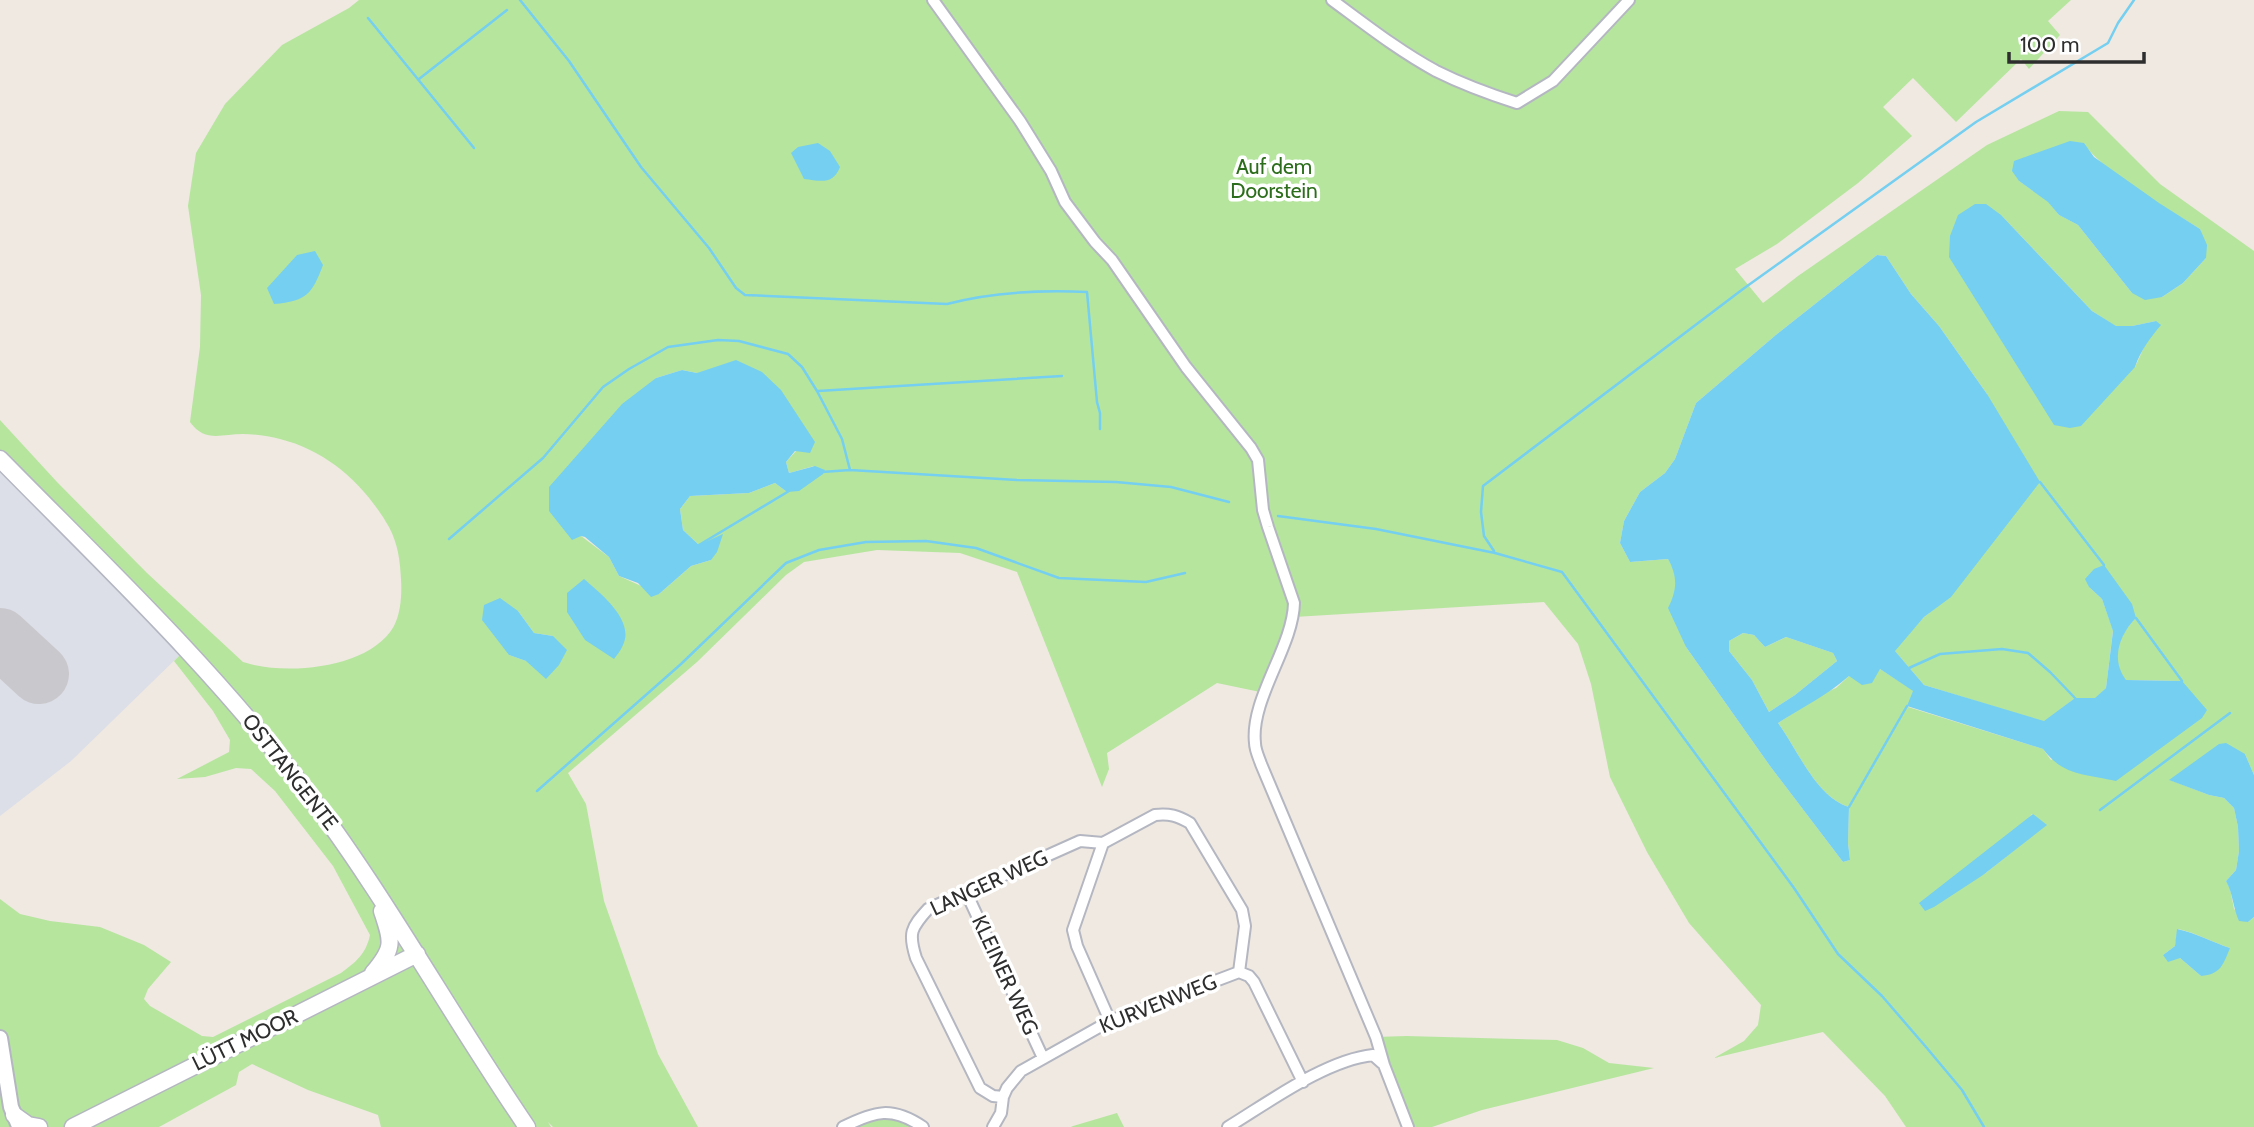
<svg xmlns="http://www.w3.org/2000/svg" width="2254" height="1127" font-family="Cabin,sans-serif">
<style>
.airport{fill:#dcdee8}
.green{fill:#b6e59e;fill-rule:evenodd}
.water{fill:#75cff0;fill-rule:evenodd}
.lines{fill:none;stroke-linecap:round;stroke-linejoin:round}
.stream{stroke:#75cff0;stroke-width:2.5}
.runway{stroke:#c9c8cc;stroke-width:60}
.minor-casing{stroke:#b4b7c1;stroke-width:14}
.tertiary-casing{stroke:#b4b7c1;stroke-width:18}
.secondary-casing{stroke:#b4b7c1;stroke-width:19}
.minor{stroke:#fff;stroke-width:10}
.tertiary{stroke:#fff;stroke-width:14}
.secondary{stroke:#fff;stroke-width:16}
.labels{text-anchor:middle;stroke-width:7;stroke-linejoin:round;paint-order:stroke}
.park-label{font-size:21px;fill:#2c6e1b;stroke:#fff}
.street-label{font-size:21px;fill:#2e2e2e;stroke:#fff}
</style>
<rect width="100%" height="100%" fill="#efe9e1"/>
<path class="airport" d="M 0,459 L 186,649 L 71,761 L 0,816 Z"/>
<path class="green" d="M 359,0 L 2071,0 L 2048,21 L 2060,35 L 2029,69 L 2021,59 L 1956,122 L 1913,78 L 1883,107 L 1912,136 L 1858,183 L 1777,244 L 1735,269 L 1763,303 L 1798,276 L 1987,145 L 2059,111 L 2088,112 L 2160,184 L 2254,251 L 2254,775 L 2245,754 L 2170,780 L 2209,795 L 2224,798 L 2234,808 L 2238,827 L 2239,851 L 2236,870 L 2226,881 L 2230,888 L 2234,909 L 2248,922 L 2254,917 L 2254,1127 L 1906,1127 L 1885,1096 L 1823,1032 L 1714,1058 L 1744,1041 L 1758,1025 L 1761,1005 L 1689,923 L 1647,852 L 1610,777 L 1591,684 L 1578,644 L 1544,602 L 1294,617 L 1265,693 L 1217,683 L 1107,753 L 1109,769 L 1102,787 L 1017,572 L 960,553 L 877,550 L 804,562 L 786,575 L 697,662 L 568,773 L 586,804 L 604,901 L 658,1054 L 698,1127 L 553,1127 L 548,1122 L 551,1127 L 381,1127 L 378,1115 L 308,1090 L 252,1064 L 239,1072 L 236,1085 L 159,1127 L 0,1127 L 0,899 L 20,914 L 50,921 L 100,927 L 144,945 L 171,962 L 148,989 L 144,999 L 150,1006 L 202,1036 L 213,1037 L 341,973 C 356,962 366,954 370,935 L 333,866 L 275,791 L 251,769 L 236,768 L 205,777 L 177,779 L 229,752 L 230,740 L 213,711 L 174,661 L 186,649 L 0,459 L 0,420 L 57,482 L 147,573 L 243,662 C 285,676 370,669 394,626 C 401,613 402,593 401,579 C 400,560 398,544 389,527 C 365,485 328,451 280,439 C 269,436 255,434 243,434 C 221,434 205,443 190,422 L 200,347 L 201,295 L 188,206 L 196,153 L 225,104 L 282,45 L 349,8 ZM 2083,143 C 2107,175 2165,207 2200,229 L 2206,258 L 2183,283 L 2162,297 L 2132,293 L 2078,225 L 2059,215 L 2049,202 L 2019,181 ZM 2001,215 L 2092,311 L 2115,326 L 2132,326 L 2156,321 L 2135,367 ZM 1877,255 L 1886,256 L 1911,294 L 1939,326 L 1987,394 L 1951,596 L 1924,617 L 1894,650 L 1924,685 L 2044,722 L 2075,698 L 2096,698 L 2106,688 L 2113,630 L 2102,599 L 2089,587 L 2136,618 C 2119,634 2110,659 2125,680 L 2182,681 L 2051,760 L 2043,749 L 1908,707 L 1914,691 L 1880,669 L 1849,676 L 1836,688 L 1824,693 L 1778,723 C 1798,750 1816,797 1849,807 L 1848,843 L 1850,860 L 1843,862 L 1770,766 L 1686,647 L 1676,592 L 1675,571 L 1668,559 L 1630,562 L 1620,543 L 1624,521 L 1640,492 L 1665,473 L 1675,459 L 1696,403 L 1777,334 ZM 682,370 L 697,373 L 796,451 L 786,462 L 789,473 L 814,466 L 787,492 L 775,483 L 749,493 L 690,496 L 680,509 L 683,530 L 699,545 L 711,560 L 691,566 L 659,594 L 619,576 L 609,557 L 581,536 L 656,378 ZM 518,611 L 534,633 L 553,636 L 526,661 L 509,655 ZM 2032,814 L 2046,825 L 1983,875 ZM 2178,929 C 2196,933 2212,942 2230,948 L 2201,976 L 2180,958 L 2163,955 L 2175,946 Z
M 1743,633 L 1754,635 L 1765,647 L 1786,637 L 1833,653 L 1837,661 L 1795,695 L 1769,712 L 1752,680 L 1729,651 L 1729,641 Z
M 1406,1036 L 1557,1040 L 1583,1048 L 1609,1063 L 1654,1068 L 1482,1110 L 1432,1127 L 1408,1127 L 1376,1037 Z
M 885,1113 L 923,1127 L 843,1127 Z
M 1117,1113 L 1124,1127 L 1071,1127 L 1073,1126 Z"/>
<path class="water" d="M 2070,141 L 2084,143 L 2094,157 L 2159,203 L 2200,229 L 2207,245 L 2206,258 L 2183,283 L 2162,297 L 2145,300 L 2132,293 L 2078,225 L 2059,215 L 2048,202 L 2019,181 L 2012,171 L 2014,161 Z
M 818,143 L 830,151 L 840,167 C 833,185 821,181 804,179 L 791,153 L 798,147 Z
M 1975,204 L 1986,204 L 2001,215 L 2092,311 L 2116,326 L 2132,326 L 2156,321 L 2161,325 C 2150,338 2141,350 2135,367 L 2081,426 L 2070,428 L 2054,425 L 1949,257 L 1950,236 L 1958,215 Z
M 315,251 L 323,265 C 312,294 307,301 274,304 L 267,288 L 297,255 Z
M 1877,255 L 1886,256 L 1911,294 L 1939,326 L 1987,394 L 2040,482 L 1951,597 L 1924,617 L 1895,651 L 1924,685 L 2044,721 L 2075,698 L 2095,698 L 2106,688 L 2113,631 L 2102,599 L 2089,587 L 2085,579 L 2094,569 L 2104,565 L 2132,604 L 2136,618 C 2120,634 2110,659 2126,680 L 2182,681 L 2207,710 L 2202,718 L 2116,781 C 2085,774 2063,776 2043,749 L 1907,706 L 1913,691 L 1880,669 L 1872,683 L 1862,685 L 1849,676 C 1828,695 1801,708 1778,723 C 1798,750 1816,797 1849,807 L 1848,843 L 1850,860 L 1843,862 L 1770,766 L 1686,647 L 1668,608 C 1677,590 1678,577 1668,559 L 1630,562 L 1620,543 L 1624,521 L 1640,492 L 1665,473 L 1675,459 L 1696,403 L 1777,334 ZM 1743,633 L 1754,635 L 1765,647 L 1786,637 L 1833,653 L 1837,661 L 1795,695 L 1769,712 L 1752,680 L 1729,651 L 1729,641 Z
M 736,360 L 762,372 L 781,390 L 815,442 L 810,453 L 795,451 L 786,462 L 789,473 L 815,466 L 825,470 L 823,474 L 799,491 L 787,492 L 775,483 L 749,493 L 690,496 L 680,509 L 683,530 L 699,545 L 723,534 L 717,552 L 711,560 L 691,566 L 659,594 L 651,597 L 638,583 L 619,576 L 609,557 L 585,537 L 581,536 L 572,540 L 549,511 L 549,487 L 622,404 L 656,378 L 682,370 L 697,373 Z
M 584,579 C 600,593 635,620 623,645 C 621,650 617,655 614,659 L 585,640 L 567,612 L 567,593 Z
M 500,598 L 518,611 L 534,633 L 553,636 L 567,650 L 559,665 L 546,679 L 526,661 L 509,655 L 482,620 L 484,605 Z
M 2226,743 L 2245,754 L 2254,775 L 2254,917 L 2248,922 L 2239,921 C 2233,908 2233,893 2226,881 L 2236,870 L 2239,851 L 2238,827 L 2234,808 L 2224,798 L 2209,795 L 2169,780 L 2219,744 Z
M 2033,814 L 2047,825 L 1983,875 L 1934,907 L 1925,911 L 1919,903 Z
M 2177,929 C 2196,933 2212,942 2230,948 C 2223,965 2221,974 2201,976 L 2180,958 L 2168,962 L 2163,955 L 2175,946 Z"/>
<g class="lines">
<path class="stream" d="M 520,0 L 569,61 L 641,167 L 709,248 L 736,288 L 745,295 L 947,304 C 992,292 1041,290 1087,292 L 1097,402 L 1100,413 L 1100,429
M 368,18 L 474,148
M 419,79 L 507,10
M 818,391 L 1062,376
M 822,472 L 850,470 L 1017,480 L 1116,482 L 1171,487 L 1229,502
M 2040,482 L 2104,565
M 1278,516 L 1376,529 L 1495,553 L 1562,572 L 1794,888 L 1838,954 L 1882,996 L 1926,1047 L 1962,1090 L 1984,1127
M 449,539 L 543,458 L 603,387 L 629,369 L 668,347 L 718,340 L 739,341 L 788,354 L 802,367 L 817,391 L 842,439 L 850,470
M 699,545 L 789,491
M 1494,551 L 1484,536 L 1481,512 L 1483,486 L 1743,289 L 1976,122 L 2108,43 L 2118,23 L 2134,0
M 2136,618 L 2182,681
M 1909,668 L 1940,654 L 2002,649 L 2028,653 L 2050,672 L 2075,698
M 537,791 L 681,664 L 786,563 L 819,550 L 866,542 L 926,541 L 976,548 L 1059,578 L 1146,582 L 1185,573
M 1849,807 L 1907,706
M 2100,810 L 2230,713"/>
<path class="runway" d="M 0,638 L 39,674"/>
<g class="minor-casing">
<path id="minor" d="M 933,0 L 1020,121 L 1051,171 L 1065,202 L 1095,242 L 1112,260 L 1186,367 L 1251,448 L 1258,460 L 1263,510 L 1268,527 L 1294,603 C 1293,647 1250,699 1255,743 C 1255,750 1259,758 1261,764 L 1376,1037 L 1384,1065 L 1408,1127
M 1332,0 C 1366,25 1399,51 1436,71 C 1462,84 1489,94 1517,103 L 1553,81 L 1629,0
M 1103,843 L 1073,930 L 1077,946 L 1110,1021
M 966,892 L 1043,1058
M 1003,1097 L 993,1096 L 980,1088 L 916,958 C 908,933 911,928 928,909 L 1080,841 L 1103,843 L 1155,815 C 1169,813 1178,816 1190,823 L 1242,910 L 1245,926 L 1239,972
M 843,1127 C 875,1111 892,1106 923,1127
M 993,1127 L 1001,1113 L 1003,1097 L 1007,1088 L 1021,1071 L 1110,1021 L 1239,972 L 1249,976 L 1254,982 L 1303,1082
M 1228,1127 C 1269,1102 1326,1060 1373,1055 L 1382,1063"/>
</g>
<g class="tertiary-casing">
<path id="tertiary" d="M 0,1038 L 11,1107 L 19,1126"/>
</g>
<g class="secondary-casing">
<path id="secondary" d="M 0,459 C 103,564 210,665 299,782 C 383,891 449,1013 527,1127
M 373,973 C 395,947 392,942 382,911
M 14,1115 L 28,1125 L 39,1127
M 73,1127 L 417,954"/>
</g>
<use href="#minor" class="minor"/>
<use href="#tertiary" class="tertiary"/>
<use href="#secondary" class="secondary"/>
</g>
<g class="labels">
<g class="park-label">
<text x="1274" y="174">Auf dem<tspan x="1274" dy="24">Doorstein</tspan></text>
</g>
<g class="street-label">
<text transform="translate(290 772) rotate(52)" y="7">OSTTANGENTE</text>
<text transform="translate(989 883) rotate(-25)" y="7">LANGER WEG</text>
<text transform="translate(1005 975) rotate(65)" y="7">KLEINER WEG</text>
<text transform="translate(1158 1004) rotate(-22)" y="7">KURVENWEG</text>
<text transform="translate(245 1040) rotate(-26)" y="7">LÜTT MOOR</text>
</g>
</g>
<path d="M2009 52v10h135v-10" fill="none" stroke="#2e2e2e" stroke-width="3.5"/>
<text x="2020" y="52" font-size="21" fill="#2e2e2e" stroke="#ffffff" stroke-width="5" paint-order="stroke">100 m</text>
</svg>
